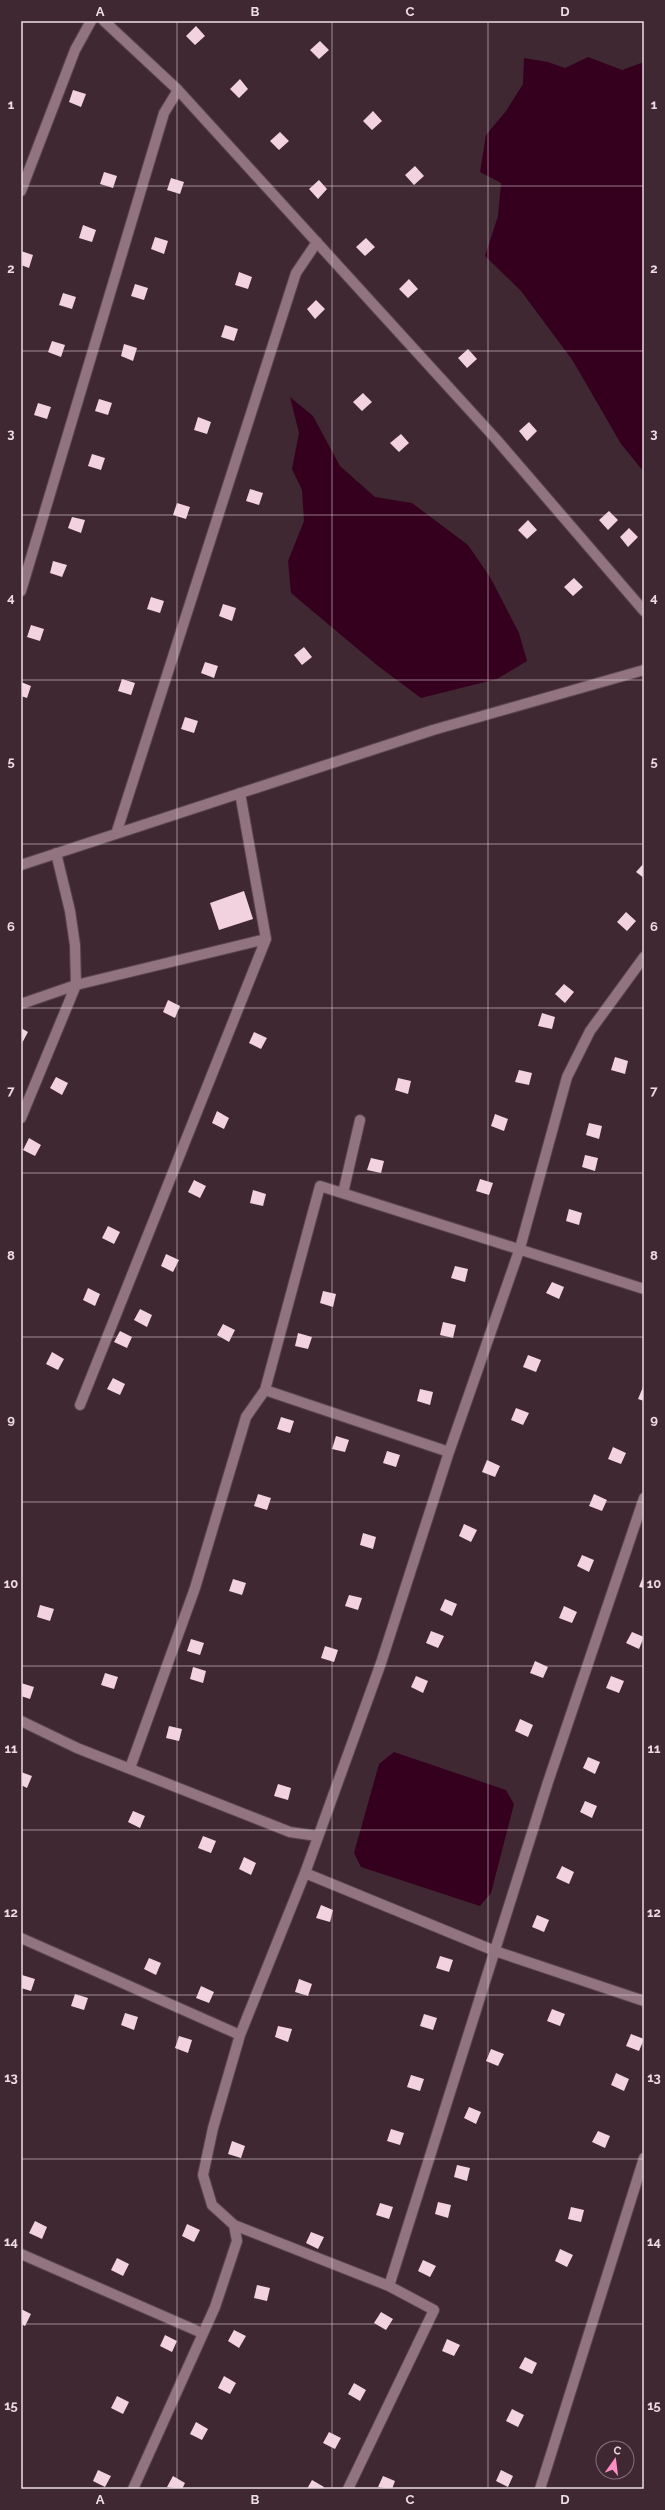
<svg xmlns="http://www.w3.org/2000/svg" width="665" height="2510" font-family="Raleway,sans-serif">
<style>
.water{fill:#35001e}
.building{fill:#f3d2e0}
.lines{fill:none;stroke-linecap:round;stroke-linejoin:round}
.minor-casing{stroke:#5a454f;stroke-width:12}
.minor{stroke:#917480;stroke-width:10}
.grid{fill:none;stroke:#eddde3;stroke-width:1;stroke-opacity:0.55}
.neatline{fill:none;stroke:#eddde3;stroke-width:1.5}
.grid-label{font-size:13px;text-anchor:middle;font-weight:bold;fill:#eddde3}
</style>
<rect width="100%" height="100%" fill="#402833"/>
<path class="water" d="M 588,57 L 622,70 L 644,62 L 644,472 L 621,444 L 573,361 L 521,291 L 485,256 L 498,216 L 501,183 L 480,172 L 486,135 L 506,111 L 523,84 L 524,58 L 548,62 L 565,68 Z
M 290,397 L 313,416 L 340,466 L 375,497 L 412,503 L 468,545 L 490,577 L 519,633 L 527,661 L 497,679 L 421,698 L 378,666 L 291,593 L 288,561 L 304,521 L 302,490 L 292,469 L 299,433 Z
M 394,1752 L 506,1790 L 514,1804 L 491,1893 L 480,1906 L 361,1867 L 354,1853 L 379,1764 Z"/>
<path class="building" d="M 196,26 L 205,36 L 195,45 L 186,36 Z
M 320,41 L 329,50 L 319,59 L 310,50 Z
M 240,79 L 248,89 L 239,98 L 230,89 Z
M 73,90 L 86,94 L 81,107 L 69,102 Z
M 373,111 L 382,121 L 372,130 L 363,121 Z
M 280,132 L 289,141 L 279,150 L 270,141 Z
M 415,166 L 424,176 L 414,185 L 405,175 Z
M 104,172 L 117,176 L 113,188 L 100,184 Z
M 171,178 L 184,182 L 180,194 L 167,190 Z
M 319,180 L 327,189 L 318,199 L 309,189 Z
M 83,225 L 96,230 L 92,242 L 79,238 Z
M 155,237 L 168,241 L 164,254 L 151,249 Z
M 366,238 L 375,247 L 365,256 L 356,247 Z
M 21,251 L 33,255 L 29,268 L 21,265 Z
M 239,272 L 252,277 L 248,289 L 235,285 Z
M 409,279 L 418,289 L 408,298 L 399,289 Z
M 135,284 L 148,288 L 144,300 L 131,296 Z
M 63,293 L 76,297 L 72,309 L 59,305 Z
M 316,300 L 325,309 L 315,319 L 307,309 Z
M 225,325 L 238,329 L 234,341 L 221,337 Z
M 52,341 L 65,345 L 61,357 L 48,352 Z
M 124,344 L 137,348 L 133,361 L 121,356 Z
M 468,349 L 477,359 L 467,368 L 458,358 Z
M 363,393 L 372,402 L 362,411 L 353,402 Z
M 99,399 L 112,403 L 108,415 L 95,411 Z
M 38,403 L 51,407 L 47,419 L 34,415 Z
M 198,417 L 211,422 L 207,434 L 194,430 Z
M 529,422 L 537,431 L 527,441 L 519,431 Z
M 401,434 L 409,443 L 399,452 L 390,443 Z
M 92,454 L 105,458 L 101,470 L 88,466 Z
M 250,489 L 263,493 L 259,505 L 246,501 Z
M 177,503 L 190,507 L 186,519 L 173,515 Z
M 609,511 L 618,520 L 608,530 L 599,520 Z
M 72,517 L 85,520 L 81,533 L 68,528 Z
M 528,520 L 537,530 L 527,539 L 518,530 Z
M 629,528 L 638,537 L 628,547 L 620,537 Z
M 53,561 L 67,565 L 62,577 L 50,573 Z
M 574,578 L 583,587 L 573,596 L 564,587 Z
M 151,597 L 164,601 L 160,613 L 147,609 Z
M 223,604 L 236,608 L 232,621 L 219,616 Z
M 31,625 L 44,629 L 40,641 L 27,637 Z
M 304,647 L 312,657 L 302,665 L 294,655 Z
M 205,662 L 218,666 L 214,678 L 201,673 Z
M 122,679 L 135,683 L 131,695 L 118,691 Z
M 21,682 L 31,686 L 27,698 L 21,696 Z
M 185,717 L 198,721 L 194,733 L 181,729 Z
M 644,863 L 644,878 L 636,872 Z
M 244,891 L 253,919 L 219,930 L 210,903 Z
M 626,912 L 636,921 L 627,931 L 617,922 Z
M 564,984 L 574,992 L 565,1003 L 555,994 Z
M 168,1000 L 180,1006 L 175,1018 L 163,1012 Z
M 542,1013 L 555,1017 L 552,1029 L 538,1026 Z
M 21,1028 L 28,1032 L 21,1045 Z
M 254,1032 L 267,1038 L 261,1049 L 249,1043 Z
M 615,1057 L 628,1061 L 625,1074 L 611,1070 Z
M 519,1070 L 532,1073 L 529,1085 L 515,1082 Z
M 56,1077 L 68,1083 L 62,1095 L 50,1088 Z
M 398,1078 L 411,1081 L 408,1094 L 395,1090 Z
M 217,1111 L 229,1118 L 224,1129 L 212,1123 Z
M 495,1114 L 508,1119 L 504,1131 L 491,1126 Z
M 589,1123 L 602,1126 L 599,1139 L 586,1135 Z
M 29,1138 L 41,1145 L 35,1156 L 23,1150 Z
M 585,1155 L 598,1158 L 595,1171 L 582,1167 Z
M 371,1158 L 384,1161 L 381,1173 L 367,1170 Z
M 480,1179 L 493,1183 L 489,1195 L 476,1191 Z
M 194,1180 L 206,1186 L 200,1198 L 188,1192 Z
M 253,1190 L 266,1194 L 263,1206 L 250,1203 Z
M 569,1209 L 582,1213 L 579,1225 L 566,1221 Z
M 108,1226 L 120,1232 L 114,1244 L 102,1238 Z
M 166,1254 L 179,1260 L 173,1272 L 161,1266 Z
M 455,1266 L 468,1269 L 465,1282 L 451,1278 Z
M 552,1282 L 564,1287 L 559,1299 L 546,1293 Z
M 88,1288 L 100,1294 L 95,1306 L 83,1300 Z
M 323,1291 L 336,1294 L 333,1307 L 320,1303 Z
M 140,1309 L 152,1315 L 147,1327 L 134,1320 Z
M 443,1322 L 456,1325 L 453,1338 L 440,1335 Z
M 223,1324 L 235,1330 L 229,1342 L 217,1335 Z
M 120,1331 L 132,1337 L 127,1348 L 114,1342 Z
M 298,1333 L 312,1337 L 308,1349 L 295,1346 Z
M 52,1352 L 64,1359 L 58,1370 L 46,1364 Z
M 528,1355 L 541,1360 L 536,1372 L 523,1367 Z
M 113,1378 L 125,1384 L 120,1395 L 107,1389 Z
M 643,1387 L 644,1387 L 644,1401 L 638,1399 Z
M 420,1389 L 433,1392 L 430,1405 L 417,1401 Z
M 516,1408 L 529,1413 L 523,1425 L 511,1420 Z
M 281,1417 L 294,1421 L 290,1433 L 277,1429 Z
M 336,1436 L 349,1440 L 345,1452 L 332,1449 Z
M 613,1447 L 626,1453 L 621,1464 L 608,1459 Z
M 387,1451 L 400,1455 L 396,1467 L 383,1463 Z
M 487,1460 L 500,1466 L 495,1477 L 482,1472 Z
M 258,1494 L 271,1498 L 267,1510 L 254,1506 Z
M 594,1494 L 607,1500 L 602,1511 L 589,1506 Z
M 464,1524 L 477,1530 L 471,1542 L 459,1536 Z
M 363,1533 L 376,1537 L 373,1549 L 360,1545 Z
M 582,1555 L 594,1560 L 589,1572 L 577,1566 Z
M 644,1574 L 644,1588 L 639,1587 Z
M 233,1579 L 246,1583 L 242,1595 L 229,1591 Z
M 349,1595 L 362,1598 L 358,1610 L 345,1606 Z
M 445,1599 L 457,1604 L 452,1616 L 440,1610 Z
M 40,1605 L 54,1609 L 50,1621 L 37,1617 Z
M 564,1606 L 577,1612 L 572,1623 L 559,1618 Z
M 431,1631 L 444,1636 L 438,1648 L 426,1643 Z
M 632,1632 L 644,1637 L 639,1649 L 626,1643 Z
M 191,1639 L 204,1643 L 200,1655 L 187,1651 Z
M 325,1646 L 338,1650 L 334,1662 L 321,1658 Z
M 535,1661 L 548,1667 L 543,1678 L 530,1673 Z
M 193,1667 L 206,1671 L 203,1683 L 190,1679 Z
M 105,1673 L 118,1677 L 114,1689 L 101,1685 Z
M 416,1676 L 428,1681 L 423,1693 L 411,1687 Z
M 611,1676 L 624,1681 L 619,1693 L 606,1688 Z
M 21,1683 L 34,1687 L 30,1699 L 21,1696 Z
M 520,1719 L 533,1725 L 528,1737 L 515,1731 Z
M 169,1726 L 182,1729 L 179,1741 L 166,1738 Z
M 588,1757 L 600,1762 L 595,1774 L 583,1768 Z
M 21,1772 L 32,1776 L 27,1788 L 21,1785 Z
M 278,1784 L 291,1788 L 288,1800 L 274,1796 Z
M 585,1801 L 597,1806 L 592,1818 L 580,1812 Z
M 133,1811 L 145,1816 L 140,1828 L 128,1822 Z
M 203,1836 L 216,1841 L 211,1853 L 198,1848 Z
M 244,1857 L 256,1863 L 251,1875 L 239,1869 Z
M 562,1866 L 574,1872 L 569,1884 L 556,1878 Z
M 321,1905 L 333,1910 L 330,1922 L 316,1918 Z
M 537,1915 L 549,1920 L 544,1932 L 532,1927 Z
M 440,1956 L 453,1960 L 449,1972 L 436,1968 Z
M 149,1958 L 161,1963 L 156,1975 L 144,1969 Z
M 22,1975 L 35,1979 L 31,1991 L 21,1988 Z
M 299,1979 L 312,1984 L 308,1996 L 295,1992 Z
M 201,1986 L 214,1992 L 209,2003 L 196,1998 Z
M 75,1994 L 88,1998 L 84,2010 L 71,2006 Z
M 552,2009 L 565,2014 L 560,2026 L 547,2021 Z
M 125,2013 L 138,2017 L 134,2030 L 121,2025 Z
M 424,2014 L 437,2018 L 433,2030 L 420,2026 Z
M 278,2026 L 292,2029 L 288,2042 L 275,2037 Z
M 631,2034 L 644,2039 L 639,2051 L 626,2046 Z
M 179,2036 L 192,2040 L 188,2053 L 175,2048 Z
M 491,2049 L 504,2054 L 498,2066 L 486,2061 Z
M 616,2073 L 629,2079 L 624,2091 L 611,2085 Z
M 411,2075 L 424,2079 L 420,2091 L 407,2087 Z
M 469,2107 L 481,2112 L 476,2124 L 464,2118 Z
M 391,2129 L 404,2133 L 400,2145 L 387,2141 Z
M 598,2131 L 610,2136 L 605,2148 L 592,2142 Z
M 232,2141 L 245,2146 L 241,2158 L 228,2154 Z
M 457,2165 L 470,2168 L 467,2181 L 454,2177 Z
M 438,2202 L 451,2205 L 448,2218 L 435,2214 Z
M 380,2203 L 393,2207 L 389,2219 L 376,2215 Z
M 571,2207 L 584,2210 L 581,2222 L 568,2219 Z
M 35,2221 L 47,2227 L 42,2239 L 29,2233 Z
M 187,2224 L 200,2230 L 194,2242 L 182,2236 Z
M 311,2232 L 324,2237 L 318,2249 L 306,2243 Z
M 560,2249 L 573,2255 L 567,2267 L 555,2261 Z
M 117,2258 L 129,2264 L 123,2276 L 111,2270 Z
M 423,2260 L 436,2266 L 430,2277 L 418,2271 Z
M 257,2285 L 270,2288 L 267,2301 L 254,2298 Z
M 21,2309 L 31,2314 L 25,2326 L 21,2324 Z
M 381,2312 L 393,2319 L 386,2330 L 374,2323 Z
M 234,2330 L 246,2336 L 239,2348 L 228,2341 Z
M 165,2335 L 177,2341 L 172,2352 L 160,2346 Z
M 447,2339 L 460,2345 L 454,2356 L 442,2351 Z
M 525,2357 L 537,2363 L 532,2374 L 519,2368 Z
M 224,2376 L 236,2383 L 230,2394 L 218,2388 Z
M 354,2383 L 366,2390 L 360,2401 L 348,2394 Z
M 117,2396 L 129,2402 L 123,2414 L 111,2408 Z
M 512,2409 L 524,2415 L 518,2427 L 506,2421 Z
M 196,2422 L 208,2429 L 202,2440 L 190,2434 Z
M 329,2432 L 341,2438 L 335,2449 L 323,2443 Z
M 98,2470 L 111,2476 L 105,2487 L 93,2481 Z
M 501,2470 L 513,2476 L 508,2487 L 496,2481 Z
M 173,2476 L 185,2483 L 182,2489 L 167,2487 Z
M 383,2476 L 395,2481 L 392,2489 L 378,2487 Z
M 312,2480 L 324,2487 L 323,2489 L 307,2489 Z"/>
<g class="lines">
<g class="minor-casing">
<path id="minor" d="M 104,21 L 178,90 L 496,439 L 644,611
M 21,191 L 75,50 L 91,21
M 21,591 L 164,113 L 178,90
M 116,834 L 296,273 L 317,242
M 21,865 L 433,730 L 644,670
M 21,1004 L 76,985 L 266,939
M 21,1118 L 76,985 L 75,945 L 70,911 L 56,853
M 343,1193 L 360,1120
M 265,1390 L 449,1452
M 80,1405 L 266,939 L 240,793
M 21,1721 L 77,1748 L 290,1832 L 317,1836
M 130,1768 L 195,1588 L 246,1417 L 265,1390 L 320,1186 L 644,1289
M 305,1873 L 495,1951 L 644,2001
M 21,1938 L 240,2035
M 234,2225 L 389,2286 L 434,2310 L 348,2489
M 21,2254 L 202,2333
M 389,2286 L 548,1782 L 644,1498
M 133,2489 L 215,2307 L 237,2241 L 234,2225 L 212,2205 L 203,2175 L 213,2128 L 240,2035 L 305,1873 L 381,1663 L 449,1452 L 520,1248 L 567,1077 L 590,1031 L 644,957
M 540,2489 L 644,2158"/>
</g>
<use href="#minor" class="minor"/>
</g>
<path class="grid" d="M 177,21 L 177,2489M 332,21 L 332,2489M 488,21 L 488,2489M 21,186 L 644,186M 21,351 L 644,351M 21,515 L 644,515M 21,680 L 644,680M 21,844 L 644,844M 21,1008 L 644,1008M 21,1173 L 644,1173M 21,1337 L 644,1337M 21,1502 L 644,1502M 21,1666 L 644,1666M 21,1830 L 644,1830M 21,1995 L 644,1995M 21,2159 L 644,2159M 21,2324 L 644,2324"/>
<rect width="665" height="2510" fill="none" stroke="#402833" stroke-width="44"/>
<g transform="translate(615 2460) rotate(14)"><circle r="19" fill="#402833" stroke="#857079"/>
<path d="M0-3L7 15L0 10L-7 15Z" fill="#fb8fc4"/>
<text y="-6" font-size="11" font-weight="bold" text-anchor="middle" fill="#eddde3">С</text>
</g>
<rect x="22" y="22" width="621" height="2466" class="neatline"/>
<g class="grid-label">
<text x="100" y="16">A</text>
<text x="255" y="16">B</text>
<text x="410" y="16">C</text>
<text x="565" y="16">D</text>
<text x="11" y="109">1</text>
<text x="654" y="109">1</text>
<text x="11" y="273">2</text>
<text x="654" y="273">2</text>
<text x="11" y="438">3</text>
<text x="654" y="438">3</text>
<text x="11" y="602">4</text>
<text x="654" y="602">4</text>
<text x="11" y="766">5</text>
<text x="654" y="766">5</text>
<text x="11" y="931">6</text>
<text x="654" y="931">6</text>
<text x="11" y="1095">7</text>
<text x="654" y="1095">7</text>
<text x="11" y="1260">8</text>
<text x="654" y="1260">8</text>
<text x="11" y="1424">9</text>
<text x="654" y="1424">9</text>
<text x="11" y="1588">10</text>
<text x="654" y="1588">10</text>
<text x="11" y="1753">11</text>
<text x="654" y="1753">11</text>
<text x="11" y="1917">12</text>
<text x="654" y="1917">12</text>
<text x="11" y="2082">13</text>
<text x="654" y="2082">13</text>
<text x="11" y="2246">14</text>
<text x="654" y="2246">14</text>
<text x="11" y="2410">15</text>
<text x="654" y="2410">15</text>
<text x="100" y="2504">A</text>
<text x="255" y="2504">B</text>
<text x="410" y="2504">C</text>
<text x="565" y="2504">D</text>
</g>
</svg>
